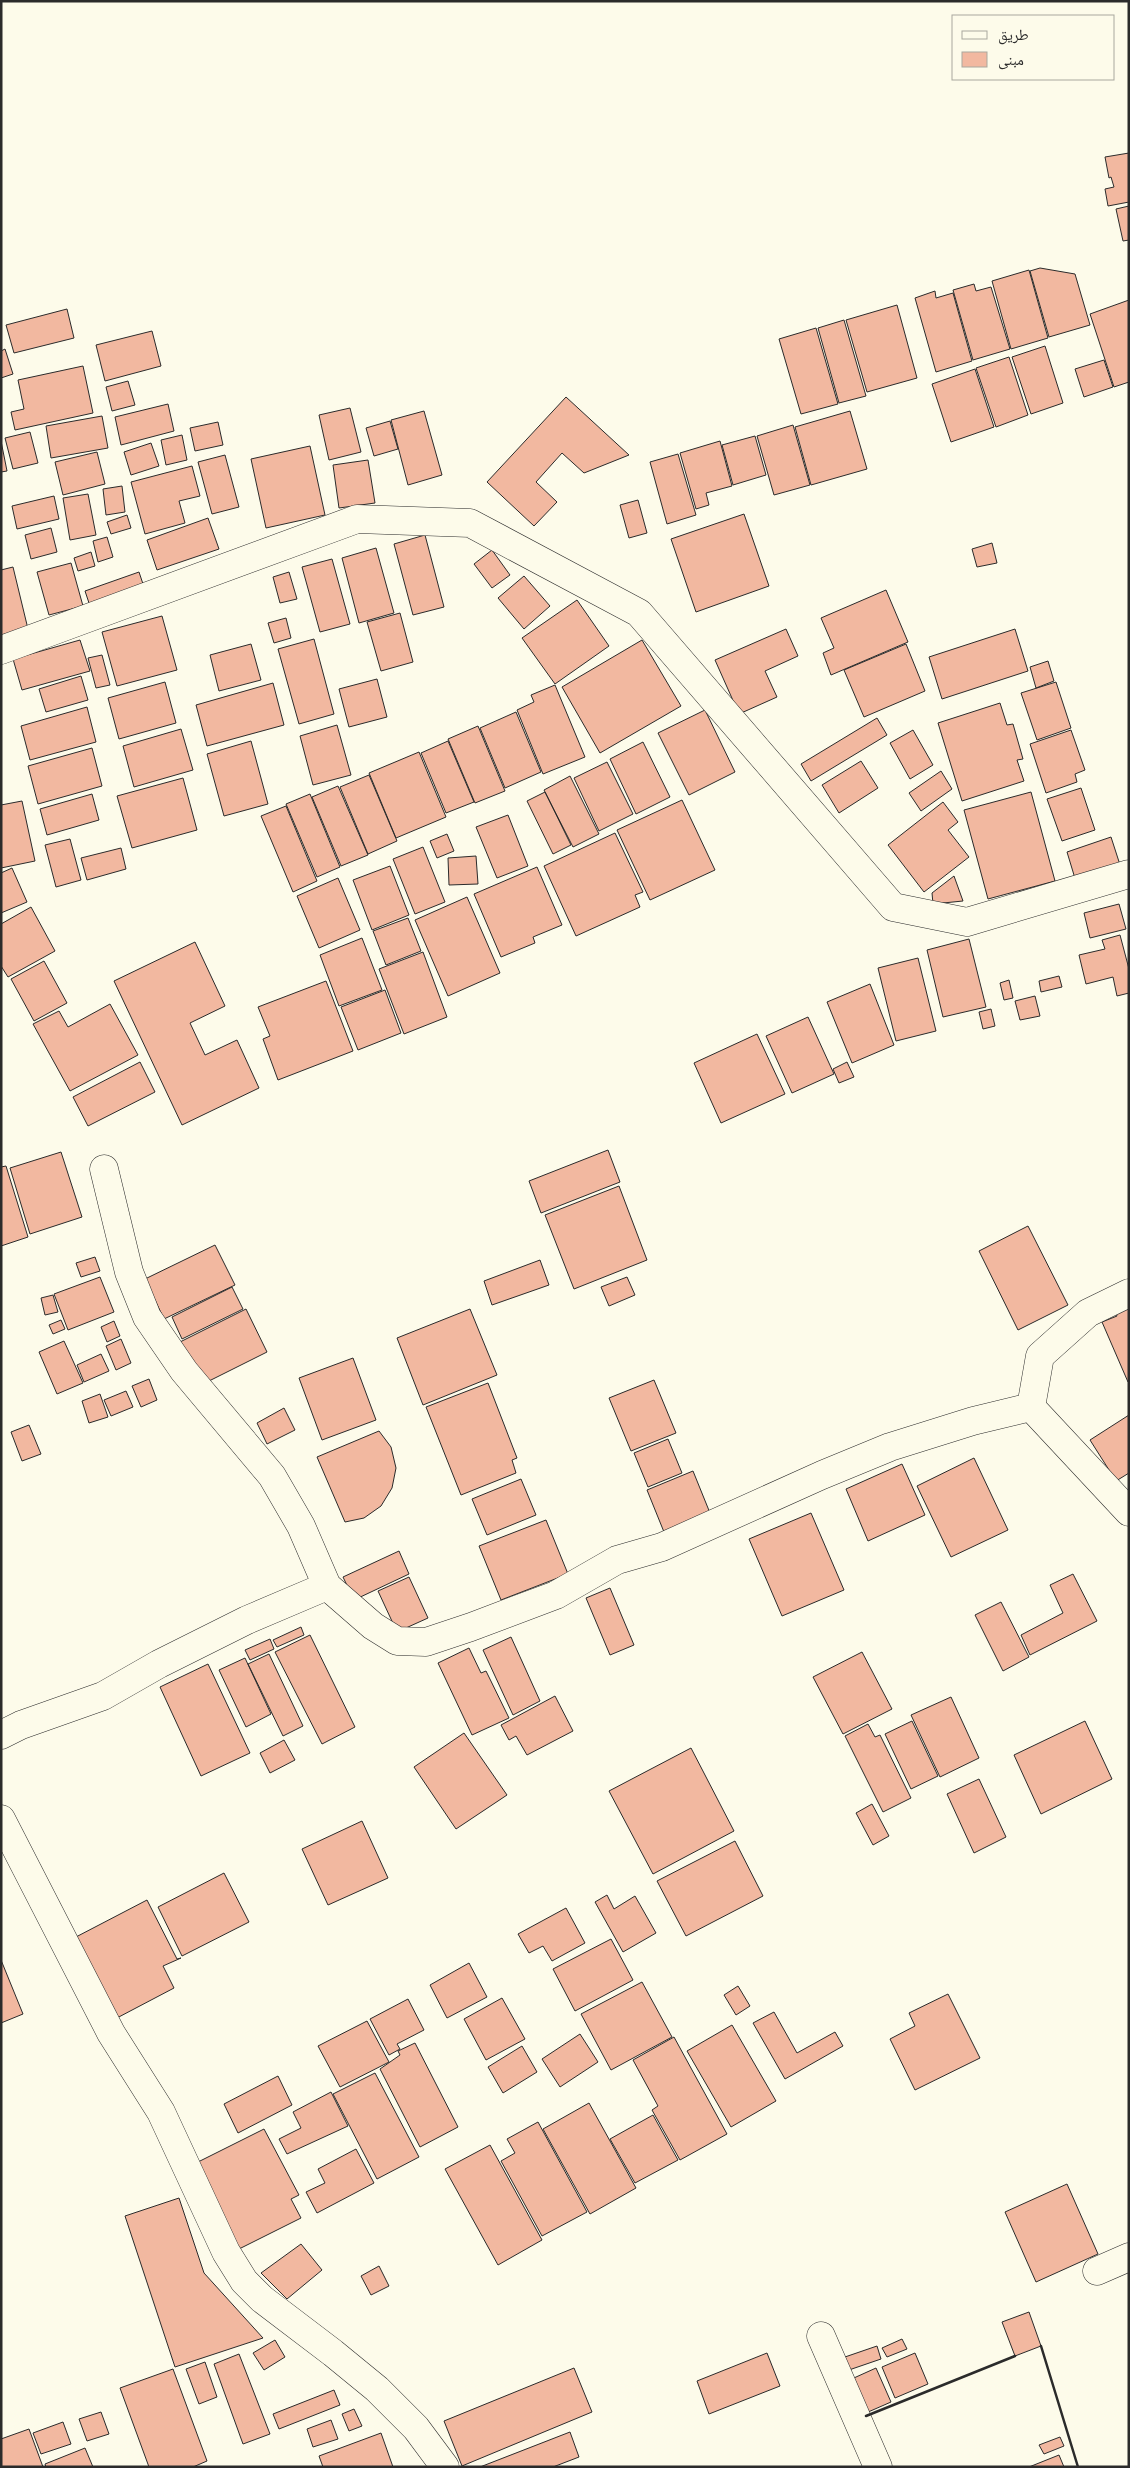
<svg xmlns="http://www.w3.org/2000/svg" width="1130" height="2468" font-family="'Open Sans','Noto Naskh Arabic',sans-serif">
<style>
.building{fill:#f2b8a0;stroke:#2b2b2b}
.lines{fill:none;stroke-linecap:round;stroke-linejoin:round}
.street-casing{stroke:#2b2b2b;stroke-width:29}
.street{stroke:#fdfbea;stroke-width:28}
.wall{stroke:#2b2b2b;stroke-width:2.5}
</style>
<rect width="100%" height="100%" fill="#fdfbea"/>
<path class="building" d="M 1129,153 L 1129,202 L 1108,206 L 1105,189 L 1114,187 L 1111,177 L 1109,178 L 1105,157 Z
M 1129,206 L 1129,240 L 1123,241 L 1116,209 Z
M 1040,268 L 1075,274 L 1090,325 L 1049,337 L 1030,271 Z
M 1029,270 L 1048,338 L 1011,349 L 992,281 Z
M 974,284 L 976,291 L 991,287 L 1010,349 L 973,360 L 953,290 Z
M 935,291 L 936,298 L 953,293 L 972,361 L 936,372 L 915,298 Z
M 1129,300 L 1129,382 L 1114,387 L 1090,314 Z
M 897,305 L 917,378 L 867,392 L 846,320 Z
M 67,309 L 74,338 L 14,353 L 6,325 Z
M 844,320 L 866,396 L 839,403 L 818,328 Z
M 816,328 L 838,404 L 801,414 L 779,339 Z
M 152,331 L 161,366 L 105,381 L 96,345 Z
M 1045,346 L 1063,403 L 1031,414 L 1012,357 Z
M 5,349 L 13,374 L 1,378 L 1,351 Z
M 1009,357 L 1028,415 L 996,427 L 976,368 Z
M 1104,360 L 1113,387 L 1084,397 L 1075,369 Z
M 83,366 L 93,413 L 15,430 L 11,412 L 24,409 L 18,380 Z
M 975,369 L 994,427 L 951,442 L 932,384 Z
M 128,381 L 135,405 L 112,411 L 106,387 Z
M 566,397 L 629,455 L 584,473 L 562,453 L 536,482 L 557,502 L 534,526 L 487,482 Z
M 168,404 L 174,431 L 121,445 L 115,417 Z
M 350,408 L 361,452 L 329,460 L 319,415 Z
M 424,411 L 442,475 L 408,485 L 391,420 Z
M 850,411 L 867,469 L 811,485 L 795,427 Z
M 102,416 L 108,448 L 51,458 L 46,426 Z
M 390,421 L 398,449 L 374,456 L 366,428 Z
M 218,422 L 223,445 L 195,451 L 190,428 Z
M 793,425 L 810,485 L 774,495 L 757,436 Z
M 30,432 L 38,463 L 13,469 L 5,438 Z
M 182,435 L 187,460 L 166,465 L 161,440 Z
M 755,436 L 766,475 L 733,485 L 722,445 Z
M 1,441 L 7,471 L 1,472 Z
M 720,441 L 732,486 L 706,493 L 709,505 L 696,509 L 680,453 Z
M 151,443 L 159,466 L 131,475 L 124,452 Z
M 310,446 L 325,515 L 266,528 L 251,459 Z
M 97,452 L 105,484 L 63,495 L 55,462 Z
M 678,454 L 696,515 L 667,524 L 650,462 Z
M 225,455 L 239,507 L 212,514 L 198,462 Z
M 368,460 L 375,503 L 339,508 L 333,465 Z
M 192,466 L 200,496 L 179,501 L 185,523 L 145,534 L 131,482 Z
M 122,486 L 125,512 L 106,515 L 103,489 Z
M 88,494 L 96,535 L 70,540 L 63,498 Z
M 54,496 L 59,519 L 17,529 L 12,506 Z
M 638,500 L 647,533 L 629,538 L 620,505 Z
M 744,514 L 769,586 L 696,612 L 671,539 Z
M 127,515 L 131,528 L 111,534 L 107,522 Z
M 208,518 L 219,549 L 157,570 L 147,540 Z
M 51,528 L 57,552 L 31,559 L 25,535 Z
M 425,535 L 444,607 L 413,615 L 394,544 Z
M 107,537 L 113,557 L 98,562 L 93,541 Z
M 992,543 L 997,563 L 977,567 L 972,549 Z
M 376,548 L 394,613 L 359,623 L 342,558 Z
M 492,550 L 510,575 L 492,588 L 474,564 Z
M 91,552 L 95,566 L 78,571 L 74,558 Z
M 332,559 L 350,624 L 320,632 L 302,567 Z
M 71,563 L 83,606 L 49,615 L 37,572 Z
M 13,567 L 28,629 L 1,635 L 1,570 Z
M 139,572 L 144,587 L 90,606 L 85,591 Z
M 289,572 L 297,599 L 280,603 L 273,577 Z
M 524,576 L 550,606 L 524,629 L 498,598 Z
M 886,590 L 908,642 L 831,675 L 823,653 L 834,648 L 821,618 Z
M 577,600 L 609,646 L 555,684 L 522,638 Z
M 400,613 L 413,662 L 381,671 L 367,622 Z
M 162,616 L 177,670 L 117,686 L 102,632 Z
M 286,618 L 291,638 L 274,643 L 268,623 Z
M 786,629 L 798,656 L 765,671 L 777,697 L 739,714 L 715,660 Z
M 1015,629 L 1028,671 L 942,699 L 929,657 Z
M 314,639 L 334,714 L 299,724 L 278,649 Z
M 80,640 L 90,671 L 22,690 L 13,659 Z
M 642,640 L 681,706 L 600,753 L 562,687 Z
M 251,644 L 261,680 L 219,691 L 210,655 Z
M 906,644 L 925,691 L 864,717 L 844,670 Z
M 102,655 L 110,685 L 96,688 L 88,658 Z
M 1048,661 L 1054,681 L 1036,688 L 1030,667 Z
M 81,676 L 88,700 L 46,712 L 39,689 Z
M 377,679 L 387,717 L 349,727 L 339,689 Z
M 165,682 L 176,723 L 119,739 L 108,698 Z
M 1056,682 L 1071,728 L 1037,740 L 1021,693 Z
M 273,683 L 284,725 L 207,746 L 196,705 Z
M 555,685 L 585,757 L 543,774 L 517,710 L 534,702 L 531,695 Z
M 1000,703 L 1007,725 L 1013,724 L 1023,759 L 1017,760 L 1024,781 L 962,801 L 938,723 Z
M 87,707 L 96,742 L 30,760 L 21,726 Z
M 705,710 L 735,772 L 689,795 L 658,733 Z
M 516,712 L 541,772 L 505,788 L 480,728 Z
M 877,718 L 887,735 L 811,781 L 801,764 Z
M 337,725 L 351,775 L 313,785 L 300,736 Z
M 478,726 L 505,791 L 475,803 L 448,739 Z
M 181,729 L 193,770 L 134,787 L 123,746 Z
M 913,730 L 933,765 L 910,779 L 890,743 Z
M 1071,730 L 1085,770 L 1075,774 L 1077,782 L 1046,793 L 1030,744 Z
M 251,741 L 268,804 L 224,816 L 207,754 Z
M 448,741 L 474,802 L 446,813 L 421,753 Z
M 643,742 L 670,797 L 636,814 L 610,759 Z
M 92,748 L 102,786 L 38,804 L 28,766 Z
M 419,752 L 446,817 L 396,838 L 369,773 Z
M 861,761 L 878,788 L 839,813 L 822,785 Z
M 607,762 L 633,814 L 599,831 L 574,778 Z
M 941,771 L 952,789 L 921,811 L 909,793 Z
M 369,775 L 397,841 L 368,854 L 340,787 Z
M 570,776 L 599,834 L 573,847 L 544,790 Z
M 183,778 L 197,830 L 132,848 L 117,796 Z
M 338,786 L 368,855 L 341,866 L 312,797 Z
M 1081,788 L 1095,830 L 1062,841 L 1047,799 Z
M 545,792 L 571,845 L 553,854 L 527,801 Z
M 1031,792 L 1055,881 L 988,899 L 964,810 Z
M 92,794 L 99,820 L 47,835 L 40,809 Z
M 310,794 L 340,867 L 317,877 L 286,804 Z
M 682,800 L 715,870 L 650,900 L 617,830 Z
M 22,801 L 35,861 L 1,868 L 1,805 Z
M 943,802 L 958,822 L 948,830 L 969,857 L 924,892 L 888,845 Z
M 286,806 L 317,881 L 293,892 L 261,816 Z
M 508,815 L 528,866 L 497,878 L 476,827 Z
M 615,833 L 643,892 L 635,895 L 640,907 L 576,936 L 544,866 Z
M 447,834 L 454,851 L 437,858 L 430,841 Z
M 1111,837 L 1122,871 L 1077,885 L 1067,852 Z
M 70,839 L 81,880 L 56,887 L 45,845 Z
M 423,847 L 445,902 L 415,914 L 393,859 Z
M 121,848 L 126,869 L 87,880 L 81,858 Z
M 476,856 L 478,884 L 449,885 L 448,858 Z
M 390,866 L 409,915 L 372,930 L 353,880 Z
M 537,867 L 562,925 L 533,937 L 535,943 L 501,957 L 474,894 Z
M 12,868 L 27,902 L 1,913 L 1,873 Z
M 954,876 L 963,901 L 933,904 L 932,893 Z
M 338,878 L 360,930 L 319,948 L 297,896 Z
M 467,897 L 500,973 L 448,996 L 415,920 Z
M 1119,904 L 1126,929 L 1090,938 L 1084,913 Z
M 31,907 L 55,951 L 8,977 L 1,966 L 1,924 Z
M 408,918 L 421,951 L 386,965 L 373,931 Z
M 1120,935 L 1129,969 L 1129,993 L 1117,996 L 1113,977 L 1086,984 L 1079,955 L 1105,949 L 1102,940 Z
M 362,938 L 382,990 L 339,1006 L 320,955 Z
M 969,939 L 986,1007 L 943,1017 L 927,950 Z
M 195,942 L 225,1006 L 190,1023 L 205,1055 L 237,1040 L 259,1088 L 182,1125 L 114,981 Z
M 423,952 L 447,1017 L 404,1034 L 379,969 Z
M 918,958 L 936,1031 L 896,1041 L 878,968 Z
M 44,961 L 67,1003 L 34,1021 L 11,979 Z
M 1059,976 L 1062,987 L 1041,992 L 1039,981 Z
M 1009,980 L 1013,998 L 1004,1000 L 1000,983 Z
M 326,981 L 353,1051 L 278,1080 L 263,1039 L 270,1036 L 258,1007 Z
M 870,984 L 894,1045 L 852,1063 L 827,1002 Z
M 385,990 L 401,1033 L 358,1050 L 341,1007 Z
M 1035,996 L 1040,1016 L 1020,1020 L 1015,1001 Z
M 110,1004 L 138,1055 L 70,1091 L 33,1024 L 59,1011 L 68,1027 Z
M 991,1009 L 995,1026 L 983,1029 L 979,1012 Z
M 808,1017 L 834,1074 L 792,1093 L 766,1036 Z
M 757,1034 L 785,1094 L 721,1123 L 694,1063 Z
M 140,1062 L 155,1092 L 88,1126 L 73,1097 Z
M 847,1062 L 854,1077 L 839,1083 L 833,1069 Z
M 608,1150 L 620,1182 L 541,1213 L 529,1181 Z
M 61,1152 L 82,1217 L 30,1234 L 10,1168 Z
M 6,1166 L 28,1237 L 1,1246 L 1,1167 Z
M 619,1186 L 647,1260 L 574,1289 L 545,1215 Z
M 1028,1226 L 1068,1305 L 1018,1330 L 979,1251 Z
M 215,1245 L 235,1285 L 164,1319 L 145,1279 Z
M 95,1257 L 100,1271 L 81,1277 L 76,1263 Z
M 540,1260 L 549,1285 L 492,1305 L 484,1281 Z
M 100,1277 L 114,1312 L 68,1330 L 54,1294 Z
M 627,1277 L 635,1295 L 609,1306 L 601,1287 Z
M 232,1287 L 243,1309 L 182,1339 L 172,1317 Z
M 53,1295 L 58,1312 L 45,1315 L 41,1298 Z
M 1129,1306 L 1129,1381 L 1128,1382 L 1102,1322 L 1117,1316 L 1115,1311 Z
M 246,1309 L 267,1352 L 203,1384 L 180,1342 Z
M 470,1309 L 497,1375 L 423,1405 L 397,1338 Z
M 61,1320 L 65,1329 L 53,1334 L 49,1325 Z
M 114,1321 L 120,1336 L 107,1342 L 101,1327 Z
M 121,1339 L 131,1363 L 116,1370 L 106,1346 Z
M 64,1341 L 83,1383 L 57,1394 L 39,1352 Z
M 101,1354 L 109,1371 L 84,1382 L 77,1365 Z
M 353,1358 L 376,1420 L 322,1440 L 299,1378 Z
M 149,1379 L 157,1400 L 141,1407 L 132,1386 Z
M 654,1380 L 676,1433 L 631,1451 L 609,1398 Z
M 488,1383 L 517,1458 L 512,1460 L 516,1473 L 461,1495 L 426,1407 Z
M 126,1391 L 133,1407 L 111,1416 L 104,1400 Z
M 100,1394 L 108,1417 L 89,1423 L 82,1401 Z
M 284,1408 L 295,1430 L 267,1444 L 257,1423 Z
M 1129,1415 L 1129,1473 L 1116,1481 L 1090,1440 Z
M 29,1425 L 41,1454 L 22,1461 L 11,1432 Z
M 379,1431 L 391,1447 L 396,1468 L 392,1488 L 381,1506 L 364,1518 L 345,1522 L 317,1457 Z
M 668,1439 L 682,1473 L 648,1487 L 634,1453 Z
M 974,1458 L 1008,1530 L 951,1557 L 917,1486 Z
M 902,1464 L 925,1515 L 868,1541 L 846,1489 Z
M 693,1471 L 710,1513 L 664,1532 L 647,1490 Z
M 521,1479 L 536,1515 L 487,1535 L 472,1499 Z
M 811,1513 L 844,1590 L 782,1616 L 749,1539 Z
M 546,1520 L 568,1574 L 501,1600 L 479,1546 Z
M 399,1551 L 409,1574 L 354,1600 L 343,1577 Z
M 1073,1574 L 1097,1621 L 1030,1655 L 1021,1635 L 1063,1613 L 1050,1585 Z
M 409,1577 L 428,1618 L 397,1632 L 378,1591 Z
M 610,1588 L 634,1645 L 610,1655 L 586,1598 Z
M 1001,1602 L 1029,1657 L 1003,1671 L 975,1615 Z
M 301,1627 L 304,1635 L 277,1647 L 273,1640 Z
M 310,1635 L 355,1727 L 322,1744 L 275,1652 Z
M 511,1637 L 540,1701 L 513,1715 L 483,1650 Z
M 270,1639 L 274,1649 L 250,1660 L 245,1650 Z
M 469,1648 L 481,1673 L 486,1671 L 509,1718 L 472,1735 L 438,1663 Z
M 862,1652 L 892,1709 L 843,1734 L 813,1677 Z
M 269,1654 L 303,1726 L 283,1736 L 248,1664 Z
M 245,1658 L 271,1714 L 246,1727 L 219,1670 Z
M 208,1664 L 250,1753 L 201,1776 L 160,1687 Z
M 555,1696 L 573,1731 L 527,1755 L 516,1736 L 509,1740 L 501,1725 Z
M 951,1697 L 979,1758 L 940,1777 L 911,1715 Z
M 912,1721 L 938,1776 L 911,1789 L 885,1734 Z
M 1085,1721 L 1112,1779 L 1041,1814 L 1014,1755 Z
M 868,1724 L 875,1737 L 880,1735 L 911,1798 L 883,1812 L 845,1736 Z
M 464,1733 L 507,1795 L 456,1829 L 414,1767 Z
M 284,1740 L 295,1760 L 270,1773 L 260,1753 Z
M 691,1748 L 734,1831 L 653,1874 L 609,1791 Z
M 979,1779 L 1006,1837 L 974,1853 L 947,1794 Z
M 872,1804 L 889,1836 L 873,1845 L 856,1813 Z
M 362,1821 L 388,1878 L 328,1905 L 302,1849 Z
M 735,1841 L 763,1896 L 686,1936 L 657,1881 Z
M 224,1873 L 249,1922 L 182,1956 L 158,1907 Z
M 607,1895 L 614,1909 L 635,1896 L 656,1933 L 623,1952 L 595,1902 Z
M 147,1900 L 177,1959 L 181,1958 L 163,1966 L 174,1988 L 115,2019 L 74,1938 Z
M 566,1908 L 585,1943 L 552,1961 L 543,1946 L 529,1953 L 518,1934 Z
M 611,1939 L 633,1980 L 575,2011 L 553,1969 Z
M 1,1960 L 23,2014 L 1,2023 Z
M 469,1963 L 487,1997 L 447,2018 L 430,1985 Z
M 642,1982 L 672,2037 L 611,2070 L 581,2014 Z
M 738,1986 L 750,2006 L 736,2015 L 724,1995 Z
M 948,1994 L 980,2058 L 915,2090 L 890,2039 L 915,2026 L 909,2013 Z
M 502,1998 L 525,2039 L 486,2060 L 464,2019 Z
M 408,1999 L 424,2030 L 397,2044 L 400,2049 L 389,2055 L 370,2019 Z
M 774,2012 L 797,2053 L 835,2032 L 843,2046 L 785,2079 L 753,2023 Z
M 367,2021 L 389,2062 L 340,2087 L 318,2046 Z
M 732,2025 L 776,2101 L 731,2127 L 687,2051 Z
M 580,2034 L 598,2062 L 560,2087 L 542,2059 Z
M 674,2037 L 727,2134 L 680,2160 L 652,2110 L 658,2106 L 633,2060 Z
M 415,2043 L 458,2127 L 420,2147 L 380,2069 L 400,2055 L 398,2051 Z
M 522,2046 L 537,2072 L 503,2093 L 488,2067 Z
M 375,2073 L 419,2157 L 377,2179 L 333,2094 Z
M 278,2076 L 292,2105 L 238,2133 L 224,2104 Z
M 331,2092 L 348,2126 L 287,2154 L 279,2139 L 301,2128 L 293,2112 Z
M 589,2103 L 636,2188 L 590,2214 L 543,2129 Z
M 653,2115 L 678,2160 L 635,2183 L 610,2139 Z
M 538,2122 L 587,2212 L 542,2236 L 501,2161 L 515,2153 L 507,2139 Z
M 264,2129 L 299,2195 L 291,2199 L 301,2218 L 235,2251 L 192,2165 Z
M 490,2145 L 542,2240 L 498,2265 L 445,2169 Z
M 356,2149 L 374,2183 L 317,2213 L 306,2192 L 325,2183 L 318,2169 Z
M 1067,2184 L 1098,2254 L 1036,2282 L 1005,2212 Z
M 179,2198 L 204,2273 L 263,2338 L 175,2367 L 125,2216 Z
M 301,2244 L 322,2270 L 287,2299 L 261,2273 Z
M 379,2266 L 389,2286 L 371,2295 L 361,2276 Z
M 1029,2312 L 1041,2346 L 1015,2356 L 1002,2322 Z
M 902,2339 L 907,2349 L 887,2357 L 882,2348 Z
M 275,2340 L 285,2357 L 264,2370 L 253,2353 Z
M 877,2346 L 881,2359 L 846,2371 L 842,2358 Z
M 767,2353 L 780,2386 L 709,2414 L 697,2381 Z
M 915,2353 L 928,2384 L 895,2398 L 882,2367 Z
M 239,2354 L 270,2434 L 243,2444 L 214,2364 Z
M 205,2362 L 217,2397 L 199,2404 L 186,2369 Z
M 574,2368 L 592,2412 L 462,2466 L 444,2421 Z
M 876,2368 L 891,2402 L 859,2416 L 845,2382 Z
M 173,2369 L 207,2461 L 193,2467 L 149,2467 L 120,2388 Z
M 334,2390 L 340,2405 L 279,2429 L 273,2414 Z
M 354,2409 L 362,2426 L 349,2431 L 342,2414 Z
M 101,2412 L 109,2434 L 87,2441 L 79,2419 Z
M 331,2420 L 338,2439 L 313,2447 L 307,2429 Z
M 63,2422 L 71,2444 L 41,2454 L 33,2433 Z
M 29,2429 L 43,2467 L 1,2467 L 1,2439 Z
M 570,2432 L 579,2457 L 553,2467 L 480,2467 Z
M 381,2433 L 393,2467 L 323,2467 L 319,2456 Z
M 1060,2437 L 1064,2446 L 1044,2454 L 1039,2445 Z
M 85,2448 L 93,2467 L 46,2467 L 45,2464 Z
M 1059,2455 L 1064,2467 L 1029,2467 Z"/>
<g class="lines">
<g class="street-casing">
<path id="street" d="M 1,650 L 357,519 L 470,523 L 639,613 L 893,907 L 967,922 L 1129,874
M 104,1169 L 129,1272 L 147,1317 L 184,1371 L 272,1476 L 301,1526 L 327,1586 L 373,1626 L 397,1641 L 426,1642 L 471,1627 L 556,1595 L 617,1560 L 662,1547 L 822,1475 L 890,1447 L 973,1421 L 1031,1407
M 1031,1407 L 1040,1356 L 1088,1313 L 1129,1293
M 1031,1407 L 1129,1512
M 1,1735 L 21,1725 L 103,1696 L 159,1664 L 247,1620 L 327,1586
M 1,1819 L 111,2033 L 161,2112 L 226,2252 L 244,2281 L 262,2299 L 333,2353 L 377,2389 L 416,2428 L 445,2467
M 1097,2271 L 1129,2257
M 821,2336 L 878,2467"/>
</g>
<use href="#street" class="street"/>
<path class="wall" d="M 1041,2346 L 1078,2467
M 866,2416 L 1015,2356"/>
</g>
<rect width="1130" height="2468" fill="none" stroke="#2b2b2b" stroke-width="5"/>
<rect x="952" y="15" width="162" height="65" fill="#fdfbea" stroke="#a9a89e"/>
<rect x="962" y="31" width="25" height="8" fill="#fdfbea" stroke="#a9a89e"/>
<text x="998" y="40" font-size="15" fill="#2b2b2b">طريق</text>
<rect x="962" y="52" width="25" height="15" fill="#f2b8a0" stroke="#a9a89e"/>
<text x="998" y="65" font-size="15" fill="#2b2b2b">مبنى</text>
</svg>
